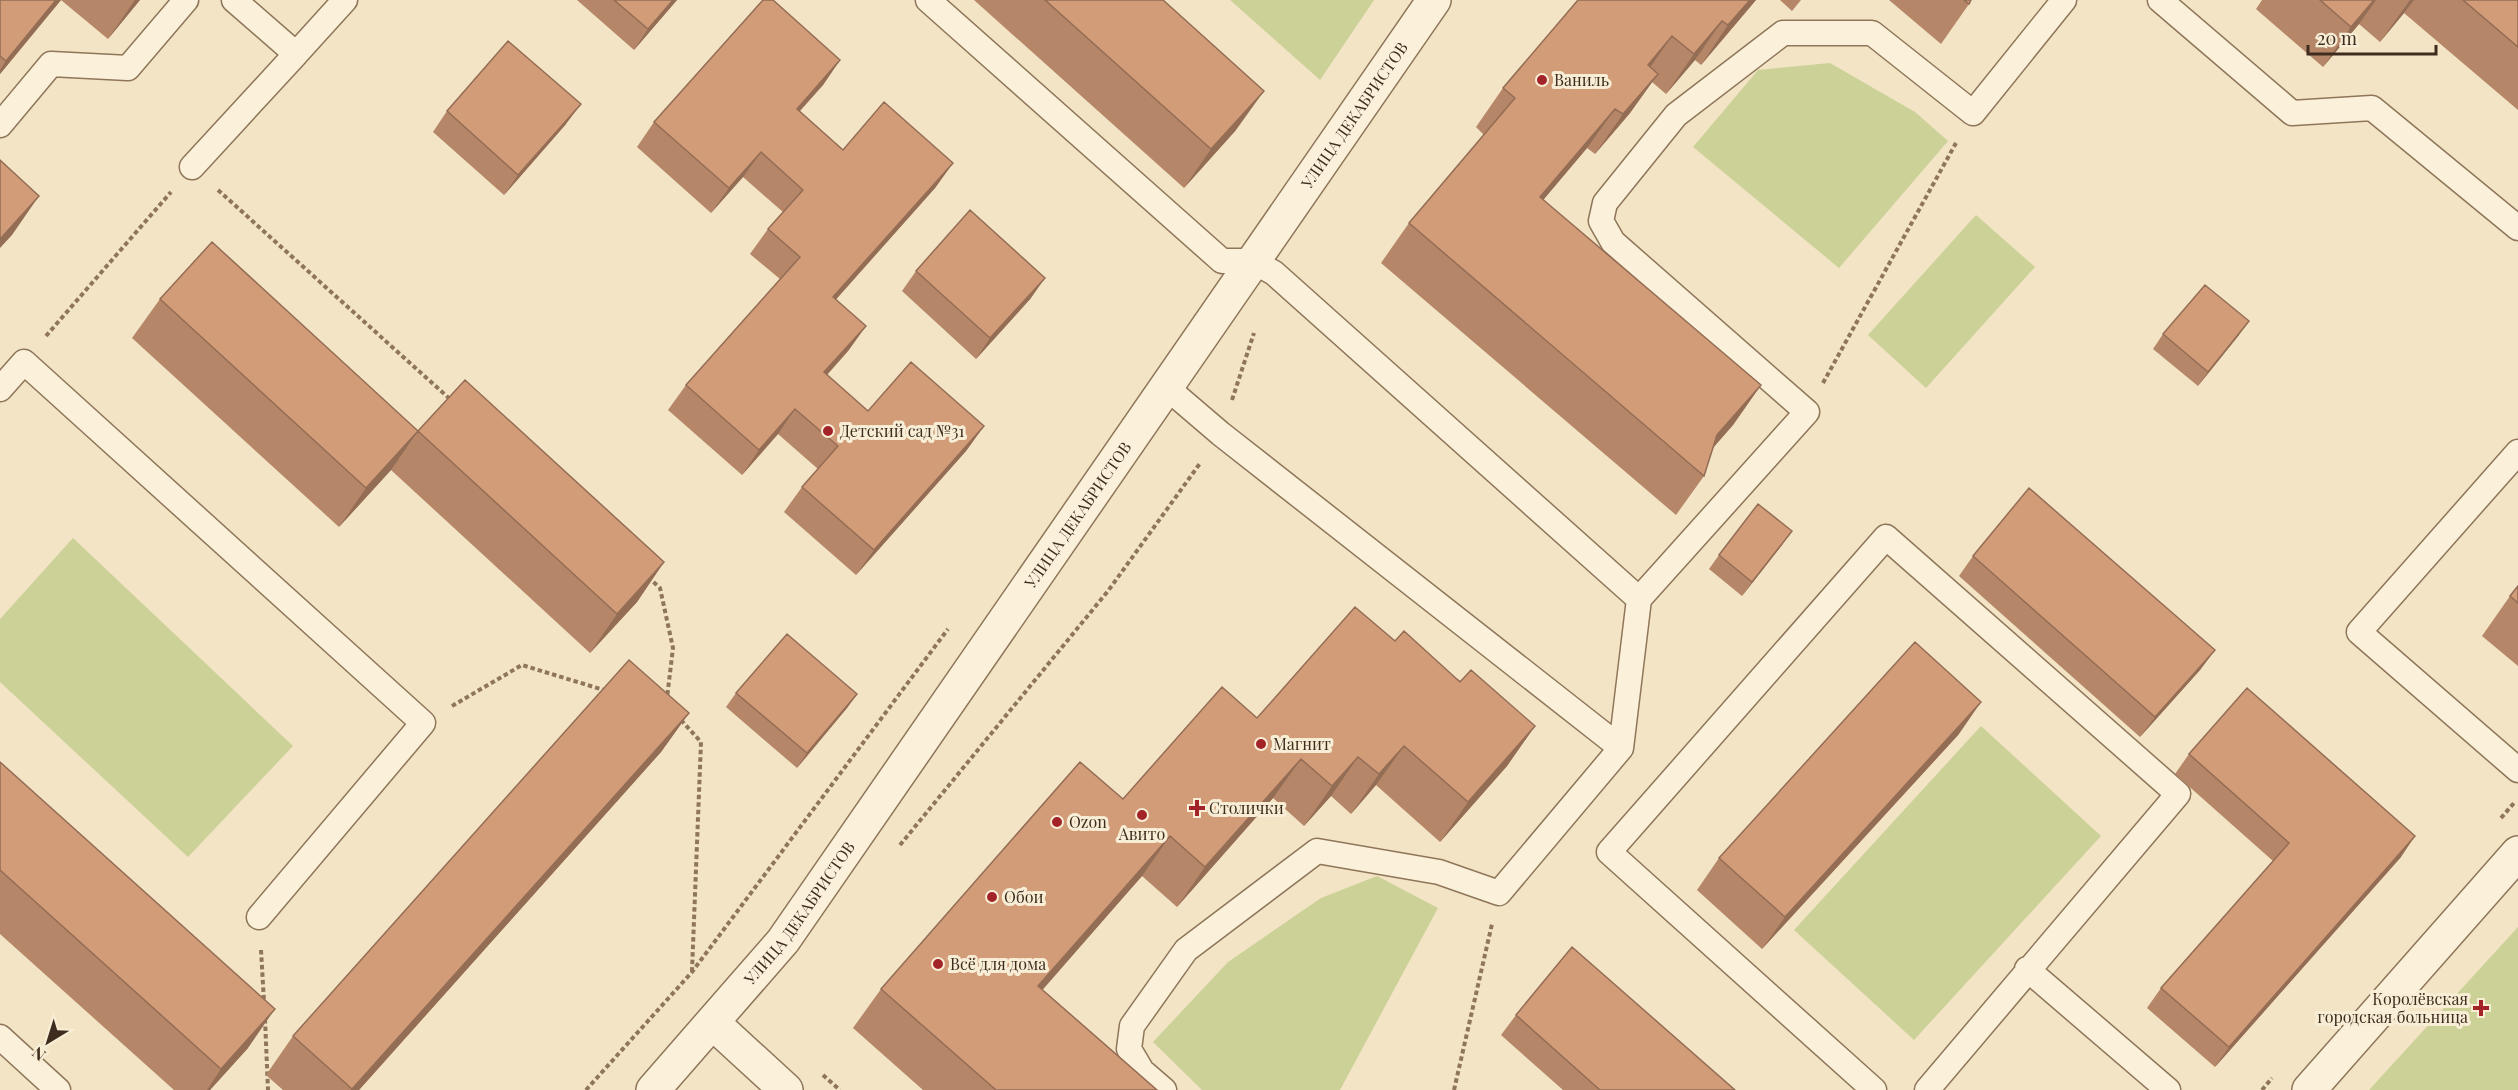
<svg xmlns="http://www.w3.org/2000/svg" width="2518" height="1090" font-family="'Playfair Display',serif">
<style>
.green{fill:#ccd198}
.lines{fill:none;stroke-linecap:round;stroke-linejoin:round}
.lane-casing{stroke:#8f7559;stroke-width:27}
.street-casing{stroke:#8f7559;stroke-width:36}
.path{stroke:#8f7559;stroke-width:4;stroke-dasharray:4.5 3;stroke-linecap:butt}
.lane{stroke:#fbf1da;stroke-width:24}
.street{stroke:#fbf1da;stroke-width:33}
.wall{fill:#b58668}
.shaded-wall{fill:#946d55}
.building{fill:#d39c79;stroke:#946d55;stroke-width:1.5}
.poi-dot{fill:#a32428;stroke:#f8eed6;stroke-width:2}
.labels{text-anchor:middle;stroke-width:6;stroke-linejoin:round;paint-order:stroke}
.poi-label{font-size:16px;fill:#3e2d1e;stroke:#f8eed6;text-anchor:start}
.street-label{font-size:16px;fill:#3e2d1e;stroke:#f8eed6}
</style>
<rect width="100%" height="100%" fill="#f2e4c5"/>
<path class="green" d="M 1230,0 L 1374,0 L 1320,80 Z
M 1830,63 L 1915,112 L 1948,141 L 1839,268 L 1693,147 L 1758,70 Z
M 1976,215 L 2035,267 L 1926,388 L 1868,335 Z
M 73,538 L 293,746 L 188,857 L 0,682 L 0,619 Z
M 1981,726 L 2101,836 L 1914,1040 L 1794,930 Z
M 1377,876 L 1438,908 L 1340,1090 L 1202,1090 L 1153,1042 L 1228,962 L 1321,898 Z
M 2518,927 L 2518,1090 L 2369,1090 Z"/>
<g class="lines">
<g class="lane-casing">
<path id="lane" d="M 234,0 L 296,54 L 345,0
M 928,0 L 1222,261 L 1253,261 L 1274,273 L 1639,599 L 1807,412 L 1613,242 L 1601,221 L 1605,203 L 1676,115 L 1783,33 L 1872,33 L 1973,113 L 2064,0
M 2160,0 L 2292,113 L 2372,108 L 2518,228
M 0,125 L 51,64 L 128,68 L 186,0
M 192,167 L 296,54
M 1166,387 L 1221,434 L 1621,748 L 1639,599
M 0,389 L 24,362 L 423,723 L 259,917
M 2518,452 L 2359,632 L 2518,770
M 2027,969 L 2168,1090
M 0,1037 L 58,1090
M 1164,1090 L 1142,1071 L 1129,1049 L 1132,1026 L 1186,950 L 1317,851 L 1439,872 L 1499,893 L 1621,748
M 1874,1090 L 1609,852 L 1886,537 L 2178,794 L 1927,1090"/>
</g>
<g class="street-casing">
<g id="street">
<path d="M 713,1023 L 786,1090"/>
<path id="s1" d="M 653,1090 L 783,941 L 1434,0"/>
<path d="M 2309,1090 L 2518,853"/>
</g>
</g>
<path class="path" d="M 218,190 L 451,400
M 46,336 L 171,192
M 1823,383 L 1956,143
M 1232,400 L 1254,333
M 648,577 L 660,588 L 673,648 L 667,698
M 452,706 L 522,665 L 607,691
M 681,720 L 701,742 L 692,971
M 2501,818 L 2514,803
M 900,845 L 1108,591 L 1201,462
M 261,950 L 264,1002
M 265,1019 L 268,1090
M 823,1075 L 840,1090
M 586,1090 L 692,972 L 948,629
M 1454,1090 L 1492,924
M 2262,1090 L 2272,1078"/>
<use href="#lane" class="lane"/>
<use href="#street" class="street"/>
</g>
<path class="wall" d="M 0,0 L 61,0 L 0,74 Z
M 61,0 L 140,0 L 108,39 Z
M 577,0 L 677,0 L 634,50 Z
M 974,0 L 1163,0 L 1236,130 L 1184,188 Z
M 1578,0 L 1756,0 L 1701,65 L 1695,60 L 1666,94 L 1652,82 L 1630,113 L 1595,154 L 1587,148 L 1543,200 L 1761,385 L 1733,425 L 1713,448 L 1704,476 L 1676,515 L 1381,263 L 1409,223 L 1484,135 L 1476,127 L 1503,88 Z
M 1780,0 L 1801,0 L 1792,11 Z
M 1889,0 L 1971,0 L 1969,4 L 1941,44 Z
M 2262,0 L 2518,0 L 2518,110 L 2404,13 L 2380,42 L 2359,24 L 2323,67 L 2256,9 Z
M 840,60 L 823,85 L 800,111 L 843,150 L 953,163 L 935,188 L 836,299 L 866,326 L 848,351 L 827,375 L 868,411 L 984,426 L 966,451 L 856,575 L 784,512 L 802,487 L 818,469 L 778,434 L 742,475 L 668,410 L 686,385 L 780,279 L 750,254 L 768,229 L 783,212 L 743,177 L 711,213 L 637,147 L 654,122 Z
M 447,111 L 566,124 L 504,195 L 433,132 Z
M 916,271 L 1031,298 L 976,359 L 902,291 Z
M 160,299 L 418,431 L 391,470 L 339,527 L 132,338 Z
M 2163,334 L 2239,335 L 2198,386 L 2153,349 Z
M 418,431 L 664,562 L 637,602 L 590,653 L 391,470 Z
M 1782,545 L 1742,596 L 1709,569 L 1719,555 Z
M 1973,556 L 2215,650 L 2200,670 L 2140,737 L 1959,576 Z
M 2518,586 L 2518,666 L 2482,636 L 2510,596 Z
M 1395,641 L 1535,726 L 1507,766 L 1440,842 L 1376,785 L 1351,814 L 1331,796 L 1304,826 L 1273,798 L 1177,907 L 1142,876 L 1042,989 L 1157,1090 L 923,1090 L 853,1028 L 881,989 L 1123,799 L 1257,718 Z
M 736,693 L 857,694 L 847,708 L 797,768 L 726,707 Z
M 689,713 L 661,752 L 359,1090 L 283,1090 L 266,1075 L 293,1036 Z
M 1959,734 L 1762,949 L 1697,890 L 1719,858 Z
M 2189,754 L 2401,857 L 2215,1067 L 2147,1008 L 2161,988 L 2273,861 L 2175,774 Z
M 0,762 L 248,1048 L 210,1090 L 174,1090 L 0,934 Z
M 1516,1015 L 1735,1090 L 1563,1090 L 1501,1035 Z"/>
<path class="shaded-wall" d="M 56,0 L 61,0 L 0,74 L 0,70 L 6,61 Z
M 135,0 L 140,0 L 108,39 Z
M 673,0 L 677,0 L 634,50 L 648,29 Z
M 1750,0 L 1756,0 L 1701,65 L 1728,25 Z
M 2374,0 L 2376,0 L 2359,24 L 2323,67 L 2351,27 Z
M 2410,0 L 2414,0 L 2404,13 L 2380,42 Z
M 1722,21 L 1695,60 L 1666,94 L 1694,54 Z
M 1672,36 L 1644,76 L 1648,65 Z
M 840,60 L 823,85 L 779,134 L 797,109 Z
M 1658,74 L 1630,113 L 1595,154 L 1623,114 Z
M 1264,91 L 1236,130 L 1184,188 L 1211,149 Z
M 581,104 L 566,124 L 504,195 L 518,175 Z
M 1615,109 L 1587,148 L 1512,237 L 1540,197 Z
M 761,152 L 743,177 L 711,213 L 729,188 Z
M 953,163 L 935,188 L 816,322 L 833,297 Z
M 39,196 L 12,235 L 0,248 L 0,239 Z
M 1045,278 L 1031,298 L 976,359 L 990,338 Z
M 2249,321 L 2239,335 L 2198,386 L 2208,372 Z
M 866,326 L 848,351 L 806,398 L 824,372 Z
M 1761,385 L 1733,425 L 1695,468 L 1717,435 Z
M 795,409 L 778,434 L 742,475 L 759,450 Z
M 984,426 L 966,451 L 856,575 L 874,550 Z
M 418,431 L 391,470 L 339,527 L 366,488 Z
M 1792,531 L 1782,545 L 1742,596 L 1752,582 Z
M 664,562 L 637,602 L 590,653 L 617,614 Z
M 2215,650 L 2200,670 L 2140,737 L 2155,717 Z
M 857,694 L 847,708 L 797,768 L 807,753 Z
M 1981,702 L 1959,734 L 1762,949 L 1785,917 Z
M 689,713 L 661,752 L 359,1090 L 351,1090 Z
M 1535,726 L 1507,766 L 1440,842 L 1468,802 Z
M 1404,746 L 1376,785 L 1351,814 L 1379,774 Z
M 1358,757 L 1331,796 L 1304,826 L 1332,786 Z
M 1301,759 L 1273,798 L 1177,907 L 1205,867 Z
M 1170,836 L 1142,876 L 1011,1026 L 1038,986 Z
M 2415,836 L 2401,857 L 2215,1067 L 2229,1047 Z
M 275,1009 L 248,1048 L 210,1090 L 207,1090 L 221,1069 Z"/>
<path class="building" d="M 0,0 L 56,0 L 6,61 L 0,56 Z
M 614,0 L 673,0 L 648,29 Z
M 763,0 L 773,0 L 840,60 L 797,109 L 843,150 L 884,102 L 953,163 L 833,297 L 866,326 L 824,372 L 868,411 L 911,362 L 984,426 L 874,550 L 802,487 L 838,446 L 795,409 L 759,450 L 686,385 L 800,257 L 768,229 L 803,190 L 761,152 L 729,188 L 654,122 Z
M 1045,0 L 1163,0 L 1264,91 L 1211,149 Z
M 1578,0 L 1750,0 L 1728,25 L 1722,21 L 1694,54 L 1672,36 L 1648,65 L 1658,74 L 1623,114 L 1615,109 L 1540,197 L 1761,385 L 1717,435 L 1704,476 L 1409,223 L 1515,98 L 1503,88 Z
M 1964,0 L 1971,0 L 1969,4 Z
M 2320,0 L 2374,0 L 2351,27 Z
M 2463,0 L 2518,0 L 2518,47 Z
M 508,41 L 581,104 L 518,175 L 447,111 Z
M 0,160 L 39,196 L 0,239 Z
M 970,210 L 1045,278 L 990,338 L 916,271 Z
M 212,242 L 418,431 L 366,488 L 160,299 Z
M 2205,285 L 2249,321 L 2208,372 L 2163,334 Z
M 465,380 L 664,562 L 617,614 L 418,431 Z
M 2029,488 L 2215,650 L 2155,717 L 1973,556 Z
M 1758,504 L 1792,531 L 1752,582 L 1719,555 Z
M 2518,586 L 2518,603 L 2510,596 Z
M 1355,607 L 1395,641 L 1404,631 L 1460,682 L 1471,670 L 1535,726 L 1468,802 L 1404,746 L 1379,774 L 1358,757 L 1332,786 L 1301,759 L 1205,867 L 1170,836 L 1038,986 L 1157,1090 L 996,1090 L 881,989 L 1080,762 L 1123,799 L 1222,687 L 1257,718 Z
M 787,634 L 857,694 L 807,753 L 736,693 Z
M 1915,642 L 1981,702 L 1785,917 L 1719,858 Z
M 629,660 L 689,713 L 352,1089 L 293,1036 Z
M 2247,688 L 2415,836 L 2229,1047 L 2161,988 L 2289,843 L 2189,754 Z
M 0,762 L 275,1009 L 221,1069 L 0,870 Z
M 1572,947 L 1735,1090 L 1600,1090 L 1516,1015 Z"/>
<g class="poi-dot">
<circle cx="1542" cy="80" r="6"/>
<circle cx="828" cy="431" r="6"/>
<circle cx="1261" cy="744" r="6"/>
<path d="M1194 799h6v6h6v6h-6v6h-6v-6h-6v-6h6z"/>
<circle cx="1142" cy="815" r="6"/>
<circle cx="1057" cy="822" r="6"/>
<circle cx="992" cy="897" r="6"/>
<circle cx="938" cy="964" r="6"/>
<path d="M2478 999h6v6h6v6h-6v6h-6v-6h-6v-6h6z"/>
</g>
<g class="labels">
<g class="poi-label">
<text x="1554" y="86">Ваниль</text>
<text x="840" y="437">Детский сад №31</text>
<text x="1273" y="750">Магнит</text>
<text x="1209" y="814">Столички</text>
<text x="1069" y="828">Ozon</text>
<text x="1142" y="840" text-anchor="middle">Авито</text>
<text x="1004" y="903">Обои</text>
<text x="950" y="970">Всё для дома</text>
<text x="2468" y="1005" text-anchor="end">Королёвская<tspan x="2468" dy="18">городская больница</tspan></text>
</g>
<g class="street-label">
<text dy="6" stroke="none"><textPath href="#s1" startOffset="1202">УЛИЦА ДЕКАБРИСТОВ</textPath></text>
<text dy="6" stroke="none"><textPath href="#s1" startOffset="716">УЛИЦА ДЕКАБРИСТОВ</textPath></text>
<text dy="6" stroke="none"><textPath href="#s1" startOffset="230">УЛИЦА ДЕКАБРИСТОВ</textPath></text>
</g>
</g>
<g transform="translate(48 1042) rotate(218)" stroke="#f8eed6" stroke-width="4.5" paint-order="stroke">
<path d="M0-4.5L10 22L0 15L-10 22Z" fill="#3e2d1e"/>
<text y="-9" font-size="16" font-weight="bold" text-anchor="middle" fill="#3e2d1e">N</text>
</g>
<path d="M2308 45v9h128v-9" fill="none" stroke="#3e2d1e" stroke-width="3"/>
<text x="2317" y="45" font-size="18" fill="#3e2d1e" stroke="#f8eed6" stroke-width="4.5" paint-order="stroke">20 m</text>
</svg>
